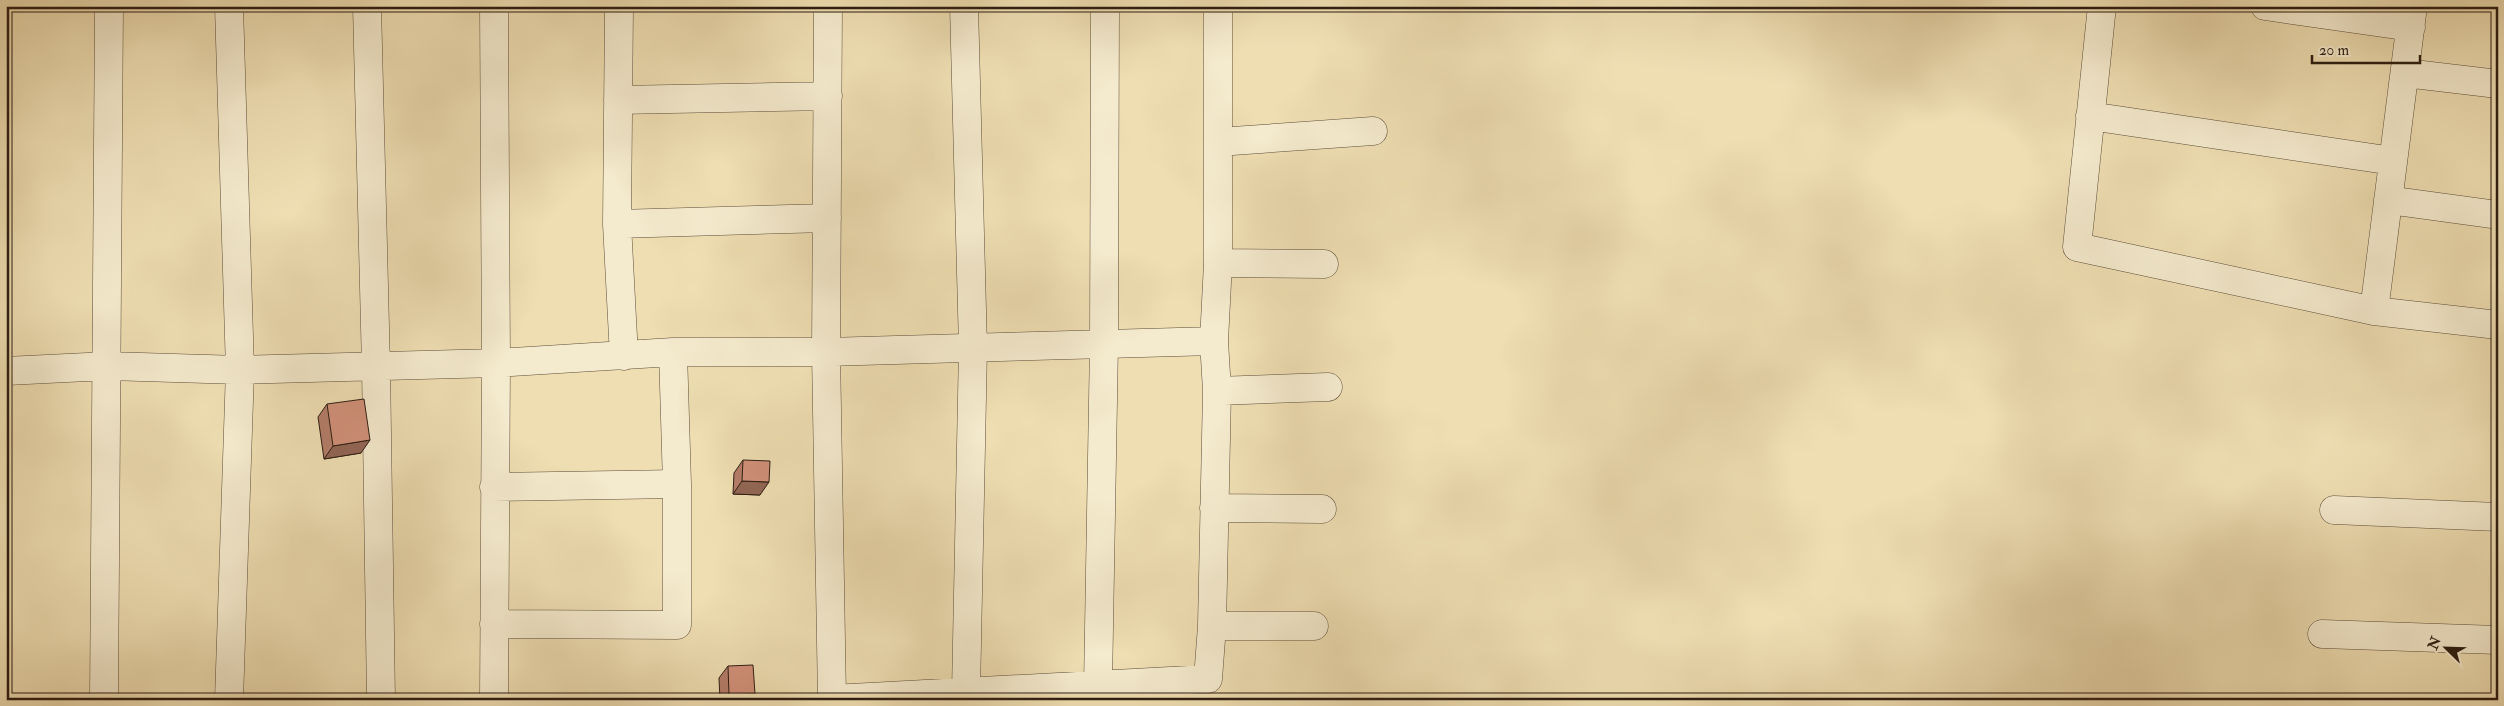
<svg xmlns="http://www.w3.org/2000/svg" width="2504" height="706" font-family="'IM FELL Double Pica',serif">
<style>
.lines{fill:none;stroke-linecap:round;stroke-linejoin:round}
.street-casing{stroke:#5d4d3a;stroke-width:29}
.street{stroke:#f4eacd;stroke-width:28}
.wall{fill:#b47d69;stroke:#2d1d12}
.shaded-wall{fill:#926655;stroke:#2d1d12}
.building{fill:#d1917a;stroke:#2d1d12}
</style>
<rect width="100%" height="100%" fill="#eedeb2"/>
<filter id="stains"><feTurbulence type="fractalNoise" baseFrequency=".004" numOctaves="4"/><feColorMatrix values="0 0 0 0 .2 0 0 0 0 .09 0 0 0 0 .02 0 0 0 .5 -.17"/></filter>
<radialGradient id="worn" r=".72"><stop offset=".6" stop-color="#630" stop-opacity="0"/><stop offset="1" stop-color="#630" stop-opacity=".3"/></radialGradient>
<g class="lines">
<g class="street-casing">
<path id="street" d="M 367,6 L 376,367 L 381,700
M 619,6 L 617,224 L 624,356
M 964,6 L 973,348 L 966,692
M 2102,6 L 2077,247 L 2374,311 L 2498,325
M 2265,6 L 2411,27
M 2405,73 L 2498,84
M 618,100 L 828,96
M 2090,116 L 2393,161
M 1218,142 L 1373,131
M 2388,200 L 2498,215
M 617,224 L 827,218
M 1218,263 L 1324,264
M 2374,311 L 2413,6
M 1214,341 L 1218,263 L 1218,6
M 6,371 L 108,366 L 240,370 L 496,363 L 494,6
M 1217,391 L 1328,387
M 494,487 L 677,484
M 1214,508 L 1322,509
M 2334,510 L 2498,517
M 494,624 L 677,625 L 677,484 L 673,352
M 1212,626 L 1314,626
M 2322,634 L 2498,640
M 1098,685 L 1104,344 L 1105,6
M 104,700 L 109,6
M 229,700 L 240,370 L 229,6
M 494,700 L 496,363 L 673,352 L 826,352 L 1214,341 L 1217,391 L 1212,626 L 1208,679 L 832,699 L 826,352 L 828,6"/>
</g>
<use href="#street" class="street"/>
</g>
<path class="wall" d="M 327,404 L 361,453 L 324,459 L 318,417 Z
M 743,460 L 760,495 L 733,494 L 734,473 Z
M 728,666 L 755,694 L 751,700 L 720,700 L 719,678 Z"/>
<path class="shaded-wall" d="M 370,440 L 361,453 L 324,459 L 333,446 Z
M 742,481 L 769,482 L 760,495 L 733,494 Z
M 755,694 L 751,700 L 726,700 L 729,695 Z"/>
<path class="building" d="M 364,399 L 370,440 L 333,446 L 327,404 Z
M 743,460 L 770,461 L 769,482 L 742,481 Z
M 753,665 L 755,694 L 729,695 L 728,666 Z"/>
<rect width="2504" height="706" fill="none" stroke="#eedeb2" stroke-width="25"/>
<rect x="8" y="8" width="2489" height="691" fill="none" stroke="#2d1d12" stroke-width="2.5"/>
<rect x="12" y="12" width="2479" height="681" fill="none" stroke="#2d1d12"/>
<g transform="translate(2446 648) rotate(293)" stroke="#f4eacd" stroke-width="4" paint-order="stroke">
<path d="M0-4L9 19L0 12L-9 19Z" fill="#2d1d12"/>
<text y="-8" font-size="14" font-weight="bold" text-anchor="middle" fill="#2d1d12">N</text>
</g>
<path d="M2312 55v8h108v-8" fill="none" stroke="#2d1d12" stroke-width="2.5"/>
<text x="2319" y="55" font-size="15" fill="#2d1d12" stroke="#f4eacd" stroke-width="4" paint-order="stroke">20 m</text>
<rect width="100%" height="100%" filter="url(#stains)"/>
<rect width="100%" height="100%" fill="url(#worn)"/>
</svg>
